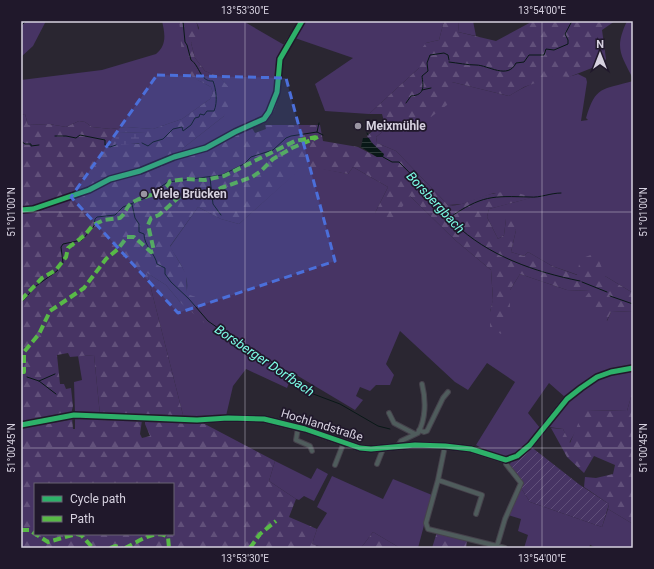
<svg xmlns="http://www.w3.org/2000/svg" width="654" height="569" font-family="Roboto,sans-serif">
<style>
.grass{fill:#473464}
.forest{fill:url(#forest-firs);fill-rule:evenodd}
.wetland{fill:url(#wetland-marsh)}
.garden{fill:url(#garden-furrows)}
.water{fill:url(#water-rules)}
.lines{fill:none;stroke-linecap:round;stroke-linejoin:round}
.stream{stroke:#091817;stroke-width:1}
.street-casing{stroke:#46424c;stroke-width:6}
.secondary-casing{stroke:#46424c;stroke-width:8}
.street{stroke:#4f5c5c;stroke-width:4}
.secondary{stroke:#4f605e;stroke-width:6}
.quiet{stroke:#58b947;stroke-width:4;stroke-dasharray:8 4;stroke-linecap:butt}
.cycleway-casing{stroke:#20182b;stroke-width:8}
.cycleway{stroke:#2db169;stroke-width:5}
.marked{fill:#4b6fda;fill-opacity:0.2;stroke:#4b6fda;stroke-width:3;stroke-dasharray:8 5;stroke-linejoin:round}
.ticks{fill:none;stroke:#d6d1df;stroke-width:1;stroke-opacity:0.45}
.poi-dot{fill:#9a95a2;stroke:#20182b;stroke-width:1.5}
.labels{text-anchor:middle;stroke-width:3.5;stroke-linejoin:round;paint-order:stroke}
.poi-label{font-size:12px;font-weight:bold;fill:#d6d1df;stroke:#20182b;text-anchor:start}
.street-label{font-size:12px;fill:#d6d1df;stroke:#20182b}
.water-label{font-size:13px;font-style:italic;fill:#7cfee6;stroke:#20182b}
.neatline{fill:none;stroke:#d6d1df;stroke-width:1.5}
.ticks-label{font-size:10px;text-anchor:middle;fill:#d6d1df}
</style>
<defs>
<pattern id="forest-firs" width="22" height="20" patternUnits="userSpaceOnUse"><rect width="22" height="20" fill="#473464"/><path d="M5 1l3.5 6h-7zM16 11l3.5 6h-7z" fill="#61507a"/></pattern>
<pattern id="wetland-marsh" width="20" height="14" patternUnits="userSpaceOnUse"><rect width="20" height="14" fill="#473464"/><path d="M1 5h8M5 5V1M11 12h8M15 12V8" fill="none" stroke="#61507a"/></pattern>
<pattern id="garden-furrows" width="10" height="10" patternUnits="userSpaceOnUse"><rect width="10" height="10" fill="#473464"/><path d="M-1 1l2-2M0 10L10 0M9 11l2-2" fill="none" stroke="#61507a"/></pattern>
<pattern id="water-rules" width="6" height="5" patternUnits="userSpaceOnUse"><rect width="6" height="5" fill="#091817"/><path d="M0 2.5h6" fill="none" stroke="#2c3938"/></pattern>
</defs>
<rect width="100%" height="100%" fill="#2a2631"/>
<path class="grass" d="M 21,21 L 46,21 L 33,46 L 21,57 Z
M 162,21 L 179,21 L 196,79 L 211,87 L 213,93 L 210,99 L 182,119 L 153,129 L 126,127 L 111,129 L 92,127 L 85,122 L 79,121 L 66,127 L 49,124 L 28,125 L 25,114 L 21,115 L 21,80 L 102,70 L 156,54 C 167,45 165,34 162,21 Z
M 196,21 L 243,21 L 286,46 C 273,73 282,110 251,124 L 252,128 L 242,132 L 241,130 L 212,147 L 183,155 L 182,149 L 224,116 L 226,84 L 217,76 L 205,71 L 195,58 L 191,43 L 199,28 Z
M 302,21 L 444,21 L 439,40 L 426,43 L 419,68 L 369,114 L 325,111 L 315,84 L 353,58 L 292,37 Z
M 459,21 L 473,21 L 476,36 L 458,32 Z
M 627,21 L 633,21 L 633,79 C 621,54 614,49 627,21 Z
M 578,74 L 586,78 L 587,82 L 581,121 L 588,120 L 586,118 C 596,85 602,90 633,81 L 633,293 L 605,276 L 578,275 L 552,266 L 528,252 L 524,256 L 511,252 L 516,230 L 506,219 L 504,235 L 498,239 L 487,217 L 489,209 L 530,198 L 494,193 L 462,204 L 448,205 L 396,151 L 377,143 L 376,137 L 386,129 L 400,127 L 452,82 L 509,96 C 523,87 537,81 553,76 C 563,74 566,79 578,74 Z
M 304,165 L 348,174 L 353,167 L 388,187 L 375,213 L 410,196 L 455,240 L 491,270 L 493,300 L 490,312 L 510,318 L 510,290 L 520,274 L 567,290 L 590,291 L 607,321 L 611,312 L 633,311 L 633,366 L 610,370 L 566,398 L 549,383 L 528,413 L 540,428 C 514,457 514,466 476,445 L 515,382 L 487,363 L 468,390 L 455,382 L 400,331 L 386,364 L 394,375 L 390,385 L 376,385 L 370,391 L 360,387 L 356,396 L 363,400 L 355,410 L 293,373 L 287,388 L 246,369 L 233,386 L 226,416 L 184,419 L 147,273 L 166,285 L 181,303 C 196,283 181,265 170,247 L 198,207 L 221,219 L 239,224 Z
M 94,355 L 100,415 L 75,414 L 74,382 L 82,380 L 78,356 Z
M 633,369 L 633,390 L 627,411 L 588,410 L 569,443 L 563,429 L 549,427 C 565,406 584,381 611,373 C 618,371 626,371 633,369 Z
M 275,461 L 311,479 L 317,468 L 328,474 L 314,501 L 304,496 L 299,500 L 296,499 L 269,481 Z
M 332,476 L 383,499 L 393,479 L 432,495 L 418,548 L 400,548 L 373,532 L 361,548 L 325,548 L 312,544 L 317,529 L 327,513 L 317,507 Z
M 521,488 L 530,502 L 602,527 L 608,509 L 633,524 L 633,548 L 597,548 L 590,545 L 589,548 L 524,548 L 528,535 L 518,531 L 521,519 L 508,515 Z"/>
<path class="forest" d="M 179,21 L 196,21 C 200,32 198,35 191,43 L 195,58 L 205,71 L 218,76 L 226,84 L 230,89 L 231,100 L 224,116 L 182,149 L 183,155 L 212,147 L 242,130 L 243,132 L 252,128 L 255,133 L 266,129 L 265,125 L 320,125 L 323,141 L 358,147 L 377,157 L 373,144 L 367,136 L 384,121 L 382,114 L 369,114 L 419,68 L 418,53 L 426,43 L 439,40 L 444,21 L 459,21 L 458,32 L 496,41 L 533,21 L 615,21 L 602,30 L 606,59 L 602,64 L 569,77 L 555,76 L 524,87 L 509,96 L 452,82 L 451,102 L 427,120 L 400,127 L 386,129 L 376,137 L 377,143 L 396,151 L 448,205 C 458,207 466,202 475,199 C 494,192 513,188 531,198 L 489,209 L 487,217 L 498,239 L 504,235 L 506,219 L 511,216 L 516,230 L 511,252 L 524,256 L 528,252 L 552,266 L 577,275 L 580,259 L 596,253 L 605,276 L 633,293 L 633,311 L 611,312 L 606,322 L 592,314 L 583,300 L 590,291 L 567,290 L 520,274 L 510,290 L 510,318 L 501,334 L 490,328 L 490,312 L 493,299 L 491,270 L 455,240 L 410,196 L 392,221 L 375,213 L 388,187 L 353,167 L 348,174 L 304,166 L 239,224 L 221,219 L 198,207 L 170,246 L 186,274 L 187,294 L 196,297 L 213,323 L 208,326 L 181,303 L 166,285 L 147,273 L 184,419 L 100,415 L 94,355 L 70,357 L 68,353 L 57,355 L 60,384 L 64,384 L 66,389 L 71,388 L 73,406 L 71,414 L 21,423 L 21,115 L 25,114 L 28,125 L 49,124 L 66,127 L 79,121 L 85,122 L 92,127 L 111,129 L 126,127 L 153,129 L 182,119 L 210,99 L 213,93 L 211,87 C 206,84 202,82 197,80 C 178,69 182,38 179,21 ZM 118,132 L 146,133 L 139,144 L 131,144 Z
M 633,390 L 633,524 L 608,509 L 609,504 L 584,487 L 585,477 L 596,478 L 613,474 L 615,465 L 594,456 L 584,473 L 567,457 L 551,428 L 563,429 L 570,443 L 583,412 L 587,410 L 627,411 Z
M 72,417 L 73,429 L 75,429 L 75,417 L 142,420 L 140,434 L 142,438 L 150,436 L 145,424 L 145,418 L 201,422 L 275,461 L 269,481 L 296,499 L 289,517 L 317,529 L 312,544 L 325,548 L 21,548 L 21,426 ZM 35,484 L 173,484 L 173,534 L 35,534 Z
M 373,532 L 400,548 L 361,548 Z
M 437,532 L 467,540 L 466,548 L 432,548 Z"/>
<path class="wetland" d="M 118,132 L 146,133 L 142,143 L 119,145 L 116,145 L 115,134 Z"/>
<path class="garden" d="M 530,446 L 580,485 L 609,504 L 602,527 L 530,502 L 521,488 L 522,484 L 509,466 L 511,462 L 516,459 Z"/>
<path class="water" d="M 363,138 L 369,138 L 371,142 L 384,154 L 383,157 L 377,157 L 361,147 Z"/>
<g class="lines">
<path class="stream" d="M 21,26 L 26,21
M 449,62 C 458,63 467,65 476,65 C 488,65 508,80 516,63 L 524,62 L 529,55 L 544,55 L 546,49 L 554,50 L 568,44 L 568,40 L 565,34 L 572,21
M 422,90 L 431,88
M 406,103 L 411,96 C 426,95 423,85 422,76 L 428,71 L 427,63 L 430,55 L 444,53 L 448,55 L 449,60
M 317,132 L 319,123
M 367,133 L 368,135
M 55,136 L 66,136 L 76,138 L 80,135 L 105,140 L 105,145 L 110,147 L 116,145
M 21,141 L 25,144 L 31,144 L 31,146 L 39,145
M 142,143 L 148,146 L 153,142 L 163,139 L 173,129 L 182,127 L 183,131 L 191,125 L 195,118 L 199,117 L 200,114 L 204,115 L 207,111 L 214,111 C 218,102 216,89 213,81 C 200,82 200,66 191,60 L 187,45 L 185,42 L 183,21
M 383,157 L 392,162 L 399,162 C 411,174 423,187 435,200 C 441,208 447,216 454,223 C 488,256 535,272 580,281
M 210,178 L 213,204 L 221,215
M 132,204 L 135,218 L 139,224 L 139,232 L 144,234 C 144,246 155,253 157,264 L 165,268 L 165,274 L 171,282 L 189,299 L 208,321 L 218,328 L 228,331 L 238,342 L 259,353 L 289,373 L 308,392 L 340,404 L 378,426 L 390,429
M 449,218 C 482,195 492,196 530,197 C 540,198 550,193 561,193
M 582,282 L 607,292
M 610,296 L 633,304
M 21,303 L 36,286 L 57,271 L 63,263 L 61,247 L 63,244 L 82,240 L 94,226 L 95,219 L 97,217 L 115,215 L 123,207 L 148,197 L 151,193 L 168,182 L 222,175 L 244,164 L 251,157 L 273,150 L 286,138 L 291,136 L 317,132 L 323,135
M 27,377 L 39,381 L 56,394
M 296,379 L 297,385
M 39,381 L 55,374"/>
<g class="street-casing">
<path id="street" d="M 262,121 C 281,107 274,79 280,59 C 284,46 295,33 302,21
M 389,413 L 394,423 L 415,434
M 298,428 L 296,440 L 310,446 L 312,451
M 419,430 L 424,432 L 427,431 L 443,398 L 448,392
M 445,446 L 438,480 L 426,523 L 428,529 L 505,548
M 397,447 L 401,441 L 418,433 C 426,419 426,400 422,384
M 377,464 L 383,449
M 335,465 L 344,442
M 438,480 L 482,495 L 476,514
M 497,546 L 505,519 L 521,483 L 506,464 L 506,460"/>
</g>
<g class="secondary-casing">
<path id="secondary" d="M 21,425 L 74,415 L 197,420 L 228,418 L 264,419 L 305,429 L 360,448 L 371,449 L 415,445 L 445,446 L 471,449 L 506,460 L 517,456 L 530,445 L 567,399 L 581,388 L 597,377 L 611,372 L 633,368"/>
</g>
<use href="#street" class="street"/>
<use href="#secondary" class="secondary"/>
<path class="quiet" d="M 21,300 L 42,278 L 56,270 L 66,257 L 68,248 L 85,235 L 93,225 L 104,220 L 120,218 C 129,210 124,206 137,200 C 146,196 167,192 170,181 L 186,179 L 205,180 L 224,176 L 295,141 L 316,137
M 21,372 L 24,372 L 24,352 L 39,334 L 50,311 L 84,288 L 106,259 L 118,249 L 127,237 L 134,237 L 151,252 L 154,251 L 148,225 L 151,218 L 159,215 L 179,197 L 200,193 L 213,193 L 221,188 L 252,177 L 261,171 L 273,159 L 292,148 L 318,137
M 21,530 L 29,530 L 48,542 L 76,534 L 81,535 L 93,548
M 110,548 L 115,546 L 122,548
M 125,548 C 137,543 155,528 168,537 L 169,548
M 250,548 L 260,534 L 276,521"/>
<g class="cycleway-casing">
<path id="cycleway" d="M 21,210 L 33,209 L 89,190 L 110,179 L 140,171 L 174,157 L 206,148 L 235,132 L 264,119 L 269,112 L 277,92 L 280,59 L 302,21
M 21,425 L 74,415 L 197,420 L 228,418 L 264,419 L 305,429 L 360,448 L 371,449 L 415,445 L 445,446 L 471,449 L 506,460 L 517,456 L 530,445 L 567,399 L 581,388 L 597,377 L 611,372 L 633,368"/>
</g>
<use href="#cycleway" class="cycleway"/>
</g>
<path class="marked" d="M 157,75 L 286,78 L 335,261 L 178,313 L 71,197 Z"/>
<path class="ticks" d="M 245,21 L 245,548M 542,21 L 542,548M 21,212 L 633,212M 21,448 L 633,448"/>
<g class="poi-dot">
<circle cx="358" cy="126" r="4"/>
<circle cx="144" cy="194" r="4"/>
</g>
<g class="labels">
<g class="poi-label">
<text x="366" y="130">Meixmühle</text>
<text x="152" y="198">Viele Brücken</text>
</g>
<g class="street-label">
<text transform="translate(322 425) rotate(17)" y="4">Hochlandstraße</text>
</g>
<g class="water-label">
<text transform="translate(436 202) rotate(47)" y="5">Borsbergbach</text>
<text transform="translate(265 360) rotate(34)" y="5">Borsberger Dorfbach</text>
</g>
</g>
<rect width="654" height="569" fill="none" stroke="#20182b" stroke-width="44"/>
<rect x="34" y="483" width="140" height="52" fill="#20182b" stroke="#696273"/>
<rect x="42" y="496" width="20" height="6" fill="#2db169" stroke="#696273"/>
<text x="70" y="503" font-size="12" fill="#d6d1df">Cycle path</text>
<rect x="42" y="516" width="20" height="6" fill="#58b947" stroke="#696273"/>
<text x="70" y="523" font-size="12" fill="#d6d1df">Path</text>
<g transform="translate(600 54)" stroke="#20182b" stroke-width="3" paint-order="stroke">
<path d="M0-3L7 15L0 10L-7 15Z" fill="#d6d1df"/>
<text y="-6" font-size="11" font-weight="bold" text-anchor="middle" fill="#d6d1df">N</text>
</g>
<rect x="22" y="22" width="610" height="525" class="neatline"/>
<g class="ticks-label">
<text x="245" y="14">13°53'30"E</text>
<text x="542" y="14">13°54'00"E</text>
<text transform="translate(11 212) rotate(-90)" y="4">51°01'00"N</text>
<text transform="translate(643 212) rotate(-90)" y="4">51°01'00"N</text>
<text transform="translate(11 448) rotate(-90)" y="4">51°00'45"N</text>
<text transform="translate(643 448) rotate(-90)" y="4">51°00'45"N</text>
<text x="245" y="562">13°53'30"E</text>
<text x="542" y="562">13°54'00"E</text>
</g>
</svg>
